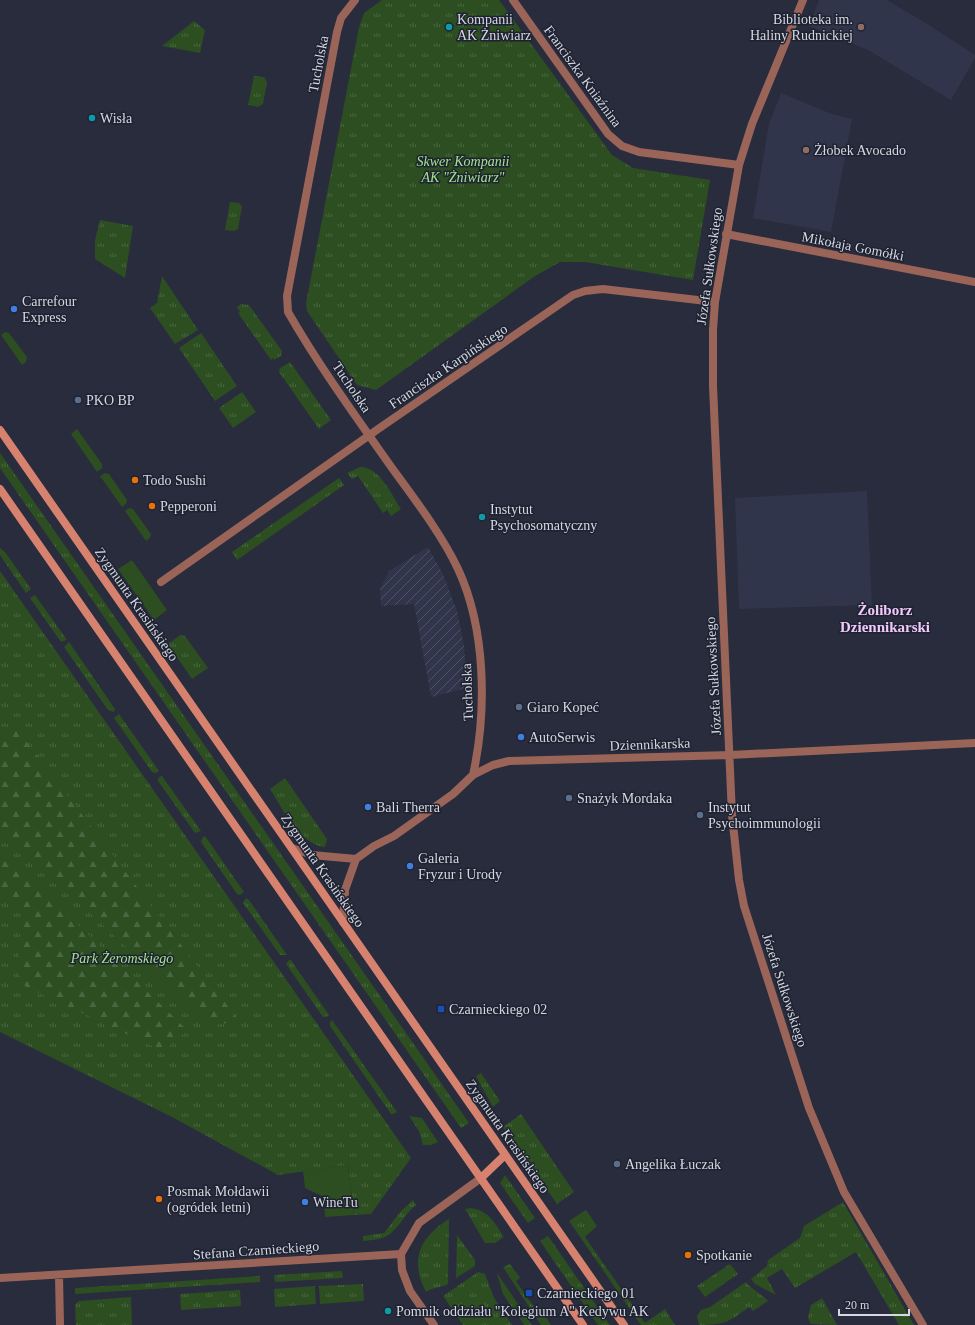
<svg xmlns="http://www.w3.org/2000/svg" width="975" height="1325" font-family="'Times New Roman',serif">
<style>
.built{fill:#30354b}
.industrial{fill:url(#industrial-furrows)}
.grass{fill:url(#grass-tufts)}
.forest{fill:url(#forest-firs)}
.garden{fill:#2c4e21}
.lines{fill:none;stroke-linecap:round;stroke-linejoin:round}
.street{stroke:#9a6558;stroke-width:8}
.secondary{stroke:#d7826e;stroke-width:8}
.culture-dot{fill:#0f9aa8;stroke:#1e2231;stroke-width:1.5}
.education-dot{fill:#8d6e63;stroke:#1e2231;stroke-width:1.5}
.shop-dot{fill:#3f7fe0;stroke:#1e2231;stroke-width:1.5}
.service-dot{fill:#5c6f8a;stroke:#1e2231;stroke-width:1.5}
.food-dot{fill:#e8710a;stroke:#1e2231;stroke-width:1.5}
.transit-dot{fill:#1a4fb4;stroke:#1e2231;stroke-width:1.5}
.labels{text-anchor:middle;stroke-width:3;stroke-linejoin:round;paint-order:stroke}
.poi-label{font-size:14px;fill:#d5d8e2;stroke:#1e2231;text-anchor:start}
.street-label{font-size:14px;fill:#d5d8e2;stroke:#1e2231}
.park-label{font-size:14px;font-style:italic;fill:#a2e28e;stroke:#1e2231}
.neighbourhood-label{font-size:15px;font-weight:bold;fill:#f1c9fb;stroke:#1e2231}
</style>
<defs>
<pattern id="industrial-furrows" width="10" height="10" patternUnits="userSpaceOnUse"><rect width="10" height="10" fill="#30354b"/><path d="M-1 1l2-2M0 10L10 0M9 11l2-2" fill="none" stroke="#4d5265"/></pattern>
<pattern id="grass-tufts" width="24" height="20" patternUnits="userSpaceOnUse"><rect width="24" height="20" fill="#2c4e21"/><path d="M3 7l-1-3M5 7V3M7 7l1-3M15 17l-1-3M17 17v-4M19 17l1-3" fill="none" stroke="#4a6741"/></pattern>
<pattern id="forest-firs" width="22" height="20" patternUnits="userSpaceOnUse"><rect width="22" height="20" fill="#2c4e21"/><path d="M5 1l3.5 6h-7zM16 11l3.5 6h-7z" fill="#4a6741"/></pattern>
</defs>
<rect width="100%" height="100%" fill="#282c3c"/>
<path class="built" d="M 819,0 L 887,0 L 929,25 L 975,55 L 975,58 L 951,100 L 868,50 L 809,26 Z
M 781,93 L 832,114 L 852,119 L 831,232 L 753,218 L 769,124 Z
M 867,491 L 872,605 L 739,609 L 735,498 Z"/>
<path class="industrial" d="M 428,547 L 443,574 L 457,611 L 464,645 L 467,688 L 431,697 L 414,604 L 381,606 L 380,589 L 389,571 Z"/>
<path class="grass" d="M 382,0 L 499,0 L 612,155 L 633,168 L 710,180 L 693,280 L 585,262 L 560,262 L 535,276 L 376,390 L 357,385 L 307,311 L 306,303 L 359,27 L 364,13 Z
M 194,21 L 205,30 L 200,53 L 162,46 Z
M 254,76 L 264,77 L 267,82 L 263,104 L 258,107 L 248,105 Z
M 230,202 L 239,203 L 242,206 L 238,229 L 234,231 L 225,230 Z
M 100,220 L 133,226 L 125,278 L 95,259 L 95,240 Z
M 162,276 L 198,330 L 175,344 L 150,308 L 157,303 Z
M 241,304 L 249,305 L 282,351 L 281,356 L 274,360 L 273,358 L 271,360 L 238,313 L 240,312 L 237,307 Z
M 201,333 L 237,386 L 215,401 L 179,348 Z
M 290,362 L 331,420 L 319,429 L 279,372 L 280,368 Z
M 242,392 L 256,412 L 233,428 L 219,408 Z
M 0,453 L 469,1123 L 461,1128 L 0,468 Z
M 360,467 C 380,467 391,494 401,509 L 391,516 L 387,510 L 383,513 L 358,476 L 352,479 L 347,473 Z
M 339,478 L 344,485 L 237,560 L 232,552 Z
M 0,548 L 5,552 L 31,589 L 26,593 L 0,555 Z
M 0,571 L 411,1158 L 371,1214 L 354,1215 L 348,1165 L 278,1175 L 172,1117 L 0,1032 Z
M 35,595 L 67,640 L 61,642 L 30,598 Z
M 180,635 L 185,636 L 208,668 L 192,679 L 168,644 Z
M 69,642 L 115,709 L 114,712 L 108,710 L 64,647 Z
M 119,714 L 159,771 L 156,773 L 152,772 L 114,718 Z
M 162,776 L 201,831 L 195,833 L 158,781 L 158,778 Z
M 285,778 L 327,839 L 325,847 C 300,845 282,808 270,789 Z
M 205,836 L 244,892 L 240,895 L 237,894 L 201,842 L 202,838 Z
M 246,898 L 249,900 L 287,955 L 280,955 L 243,903 Z
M 290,959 L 329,1015 L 326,1017 L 323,1017 L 286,964 Z
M 332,1020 L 397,1112 L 393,1114 L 391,1114 L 330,1026 L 330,1022 Z
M 481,1073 L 500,1101 L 493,1107 L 476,1076 Z
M 521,1114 L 574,1192 L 557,1204 L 503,1127 Z
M 409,1116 L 422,1118 L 438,1142 L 431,1145 L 423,1145 L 419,1131 Z
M 505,1175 L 535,1218 L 528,1223 L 500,1183 Z
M 413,1200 L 416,1205 C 404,1214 398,1231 385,1237 C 379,1240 370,1240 363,1241 L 363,1236 L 384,1233 L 401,1211 Z
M 843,1202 L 914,1325 L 899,1325 L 856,1252 L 795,1288 L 782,1269 L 767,1278 L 776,1295 L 755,1284 L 751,1279 L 767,1266 L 768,1260 L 800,1238 L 804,1226 Z
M 471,1208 C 489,1211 495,1223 504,1237 L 495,1243 L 485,1243 L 465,1209 Z
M 586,1210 L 597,1226 L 585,1237 L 645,1323 L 665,1309 L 675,1325 L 641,1325 L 569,1221 Z
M 449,1219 L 448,1284 C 442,1288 435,1286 426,1292 C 409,1260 420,1237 449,1219 Z
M 457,1235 L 475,1260 L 475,1266 L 456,1278 Z
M 548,1236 L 610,1325 L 598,1325 L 540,1241 Z
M 510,1264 L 520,1278 L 516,1281 L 534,1307 L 538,1305 L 551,1325 L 541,1325 L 503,1267 Z
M 730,1264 L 738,1274 L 705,1297 L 697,1286 Z
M 342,1271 L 343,1278 L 275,1282 L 274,1275 Z
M 478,1272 L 485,1274 L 494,1298 L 512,1325 L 463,1325 L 443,1296 Z
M 497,1273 L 532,1325 L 524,1325 L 503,1294 Z
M 260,1276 L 260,1282 L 75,1294 L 75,1288 Z
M 746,1282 C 752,1290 761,1293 768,1301 L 753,1311 L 749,1307 C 729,1322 725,1325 699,1325 L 697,1316 L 701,1310 L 710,1307 Z
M 363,1284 L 364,1301 L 320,1304 L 319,1286 Z
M 315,1286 L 316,1304 L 275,1307 L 274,1289 Z
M 240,1290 L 241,1306 L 181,1310 L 180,1294 Z
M 131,1297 L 132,1325 L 76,1325 L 75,1305 L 79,1301 Z
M 822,1298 L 837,1325 L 811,1324 L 808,1318 L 811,1305 Z"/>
<path class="forest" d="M 16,728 L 239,1021 L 208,1026 L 0,826 L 0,730 Z
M 0,849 L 187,1030 L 163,1051 L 18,983 L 21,911 L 0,893 Z"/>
<path class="garden" d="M 5,332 L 9,333 L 27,357 L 26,362 L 22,365 L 1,335 Z
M 77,429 L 102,464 L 102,468 L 97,472 L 71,434 Z
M 105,473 L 109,474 L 127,500 L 126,504 L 122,507 L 100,476 Z
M 129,508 L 133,509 L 151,534 L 150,538 L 146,541 L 125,511 Z
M 132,560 L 167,610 L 154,620 L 118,569 Z
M 348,1165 L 354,1215 L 325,1217 L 324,1197 L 305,1188 L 303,1171 Z"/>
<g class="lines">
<path class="street" d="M 355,0 L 341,18 L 337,32 L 287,296 L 288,312 C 319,366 356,417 392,468 C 414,498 442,535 458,569 C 486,629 487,711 473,775
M 513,0 L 608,134 L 622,146 L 639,152 L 739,165
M 803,0 L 752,124 L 739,165 L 715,302 L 713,330 L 713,386 L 732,815 L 739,880 L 744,906 L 809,1108 L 844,1192 L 923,1325
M 726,234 L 975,282
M 161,582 L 381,427 L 573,295 L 585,291 L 603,289 L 715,302
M 292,848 L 312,855 L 356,859
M 343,922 L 345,890 L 356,859 L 374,846 L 394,836 L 453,794 L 473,775 L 493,765 L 509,761 L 730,755 L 975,743
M 59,1275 L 60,1325
M 0,1278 L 401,1254
M 434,1325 L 410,1291 L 402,1270 L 401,1254 L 419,1223 L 481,1178"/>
<path class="secondary" d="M 0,430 L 624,1325
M 0,489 L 583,1325
M 481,1178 L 505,1155"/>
</g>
<g class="culture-dot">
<circle cx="449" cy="27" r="4"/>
<circle cx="92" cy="118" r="4"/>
<circle cx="482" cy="517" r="4"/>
<circle cx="388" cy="1311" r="4"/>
</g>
<g class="education-dot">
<circle cx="861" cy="27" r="4"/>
<circle cx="806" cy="150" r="4"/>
</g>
<g class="shop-dot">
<circle cx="14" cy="309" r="4"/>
<circle cx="521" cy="737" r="4"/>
<circle cx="368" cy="807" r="4"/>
<circle cx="410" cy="866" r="4"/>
<circle cx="305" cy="1202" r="4"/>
</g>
<g class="service-dot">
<circle cx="78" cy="400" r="4"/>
<circle cx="519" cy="707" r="4"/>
<circle cx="569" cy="798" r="4"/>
<circle cx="700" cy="815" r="4"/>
<circle cx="617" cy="1164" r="4"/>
</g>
<g class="food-dot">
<circle cx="135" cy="480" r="4"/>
<circle cx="152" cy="506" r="4"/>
<circle cx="159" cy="1199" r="4"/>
<circle cx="688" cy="1255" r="4"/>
</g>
<g class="transit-dot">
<rect x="437" y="1005" width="8" height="8" rx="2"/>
<rect x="525" y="1289" width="8" height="8" rx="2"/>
</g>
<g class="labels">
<g class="poi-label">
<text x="457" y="24">Kompanii<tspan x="457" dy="16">AK Żniwiarz</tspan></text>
<text x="853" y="24" text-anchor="end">Biblioteka im.<tspan x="853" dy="16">Haliny Rudnickiej</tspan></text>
<text x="100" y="123">Wisła</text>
<text x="814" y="155">Żłobek Avocado</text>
<text x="22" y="306">Carrefour<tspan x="22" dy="16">Express</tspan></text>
<text x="86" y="405">PKO BP</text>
<text x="143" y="485">Todo Sushi</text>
<text x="160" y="511">Pepperoni</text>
<text x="490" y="514">Instytut<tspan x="490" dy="16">Psychosomatyczny</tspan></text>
<text x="527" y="712">Giaro Kopeć</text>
<text x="529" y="742">AutoSerwis</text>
<text x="577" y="803">Snażyk Mordaka</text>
<text x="376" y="812">Bali Therra</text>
<text x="708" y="812">Instytut<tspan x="708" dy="16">Psychoimmunologii</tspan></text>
<text x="418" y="863">Galeria<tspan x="418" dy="16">Fryzur i Urody</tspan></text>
<text x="449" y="1014">Czarnieckiego 02</text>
<text x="625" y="1169">Angelika Łuczak</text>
<text x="167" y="1196">Posmak Mołdawii<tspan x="167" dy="16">(ogródek letni)</tspan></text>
<text x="313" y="1207">WineTu</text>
<text x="696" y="1260">Spotkanie</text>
<text x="537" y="1298">Czarnieckiego 01</text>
<text x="396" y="1316">Pomnik oddziału "Kolegium A" Kedywu AK</text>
</g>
<g class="street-label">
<text transform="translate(318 64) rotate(-79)" y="5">Tucholska</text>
<text transform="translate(583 76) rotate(54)" y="5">Franciszka Kniaźnina</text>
<text transform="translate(853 246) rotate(11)" y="5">Mikołaja Gomółki</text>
<text transform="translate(709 266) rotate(-82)" y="5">Józefa Sułkowskiego</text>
<text transform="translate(448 366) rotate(-34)" y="5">Franciszka Karpińskiego</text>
<text transform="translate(352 387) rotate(56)" y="5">Tucholska</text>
<text transform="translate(137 604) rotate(55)" y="5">Zygmunta Krasińskiego</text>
<text transform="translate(713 676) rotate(-93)" y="5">Józefa Sułkowskiego</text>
<text transform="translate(467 692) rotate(-92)" y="5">Tucholska</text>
<text transform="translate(650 744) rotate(-2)" y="5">Dziennikarska</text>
<text transform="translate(323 870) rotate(55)" y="5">Zygmunta Krasińskiego</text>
<text transform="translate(785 990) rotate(72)" y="5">Józefa Sułkowskiego</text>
<text transform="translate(508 1136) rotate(55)" y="5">Zygmunta Krasińskiego</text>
<text transform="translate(256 1250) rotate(-4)" y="5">Stefana Czarnieckiego</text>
</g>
<g class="park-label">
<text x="463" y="166">Skwer Kompanii<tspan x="463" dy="16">AK "Żniwiarz"</tspan></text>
<text x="122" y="963">Park Żeromskiego</text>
</g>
<g class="neighbourhood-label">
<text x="885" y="615">Żoliborz<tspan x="885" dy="17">Dziennikarski</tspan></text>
</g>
</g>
<path d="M839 1309v6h70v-6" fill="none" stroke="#d5d8e2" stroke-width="2"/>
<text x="845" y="1309" font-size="12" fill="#d5d8e2" stroke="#1e2231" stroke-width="3" paint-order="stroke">20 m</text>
</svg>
